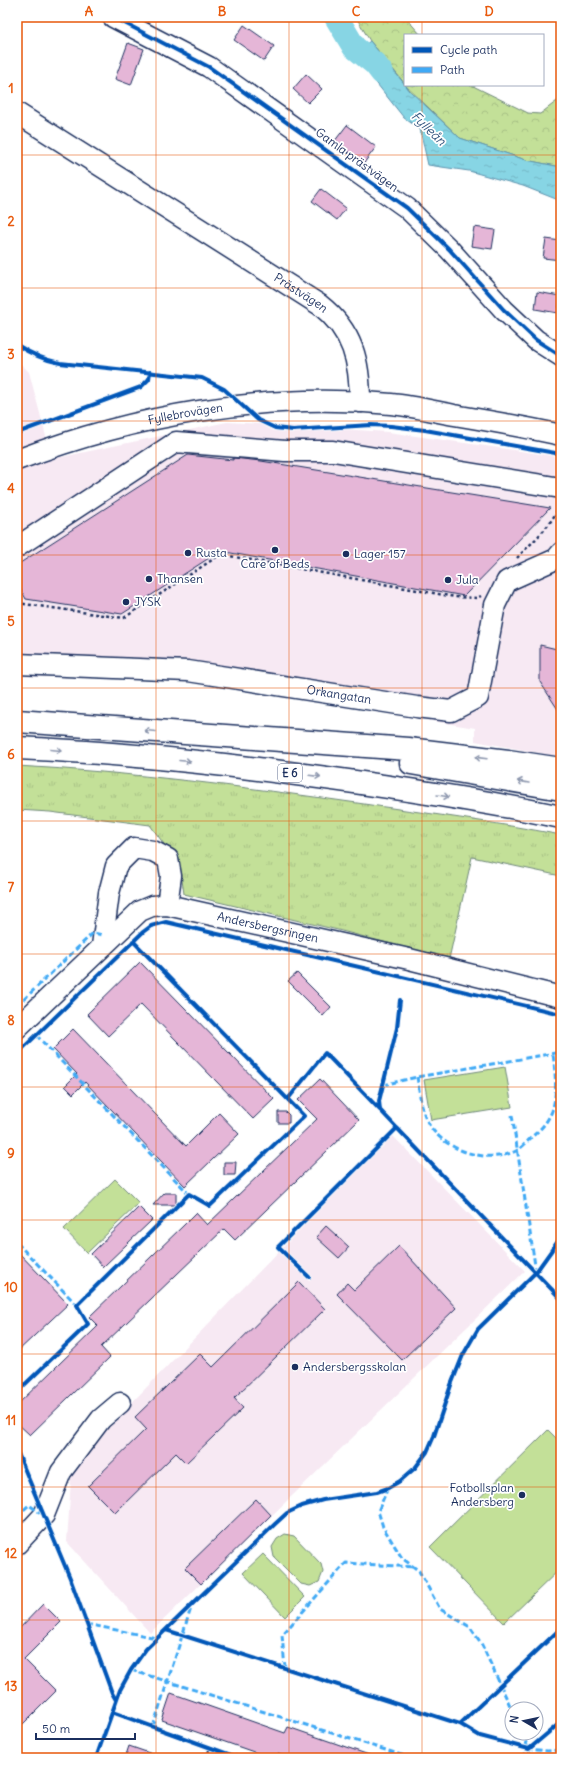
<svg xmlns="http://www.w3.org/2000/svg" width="578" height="1775" font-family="Delius,sans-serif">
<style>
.built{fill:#f7e9f3}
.grass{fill:url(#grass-tufts);stroke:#6f887b}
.forest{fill:url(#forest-crowns);stroke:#6f887b}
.park{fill:#c3e098;stroke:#6f887b}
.water{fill:url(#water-ripples);stroke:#5c93ae}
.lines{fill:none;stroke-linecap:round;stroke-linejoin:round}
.river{stroke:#87d5e4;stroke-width:24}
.building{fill:#e5b6d7;stroke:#1b2f5e}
.minor-casing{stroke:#1b2f5e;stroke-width:23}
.highway-casing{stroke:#1b2f5e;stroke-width:25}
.path{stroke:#1b2f5e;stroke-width:2.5;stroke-dasharray:3 3;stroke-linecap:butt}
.minor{stroke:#fff;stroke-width:20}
.highway{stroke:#fff;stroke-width:22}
.quiet{stroke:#3fa9f5;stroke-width:3;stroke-dasharray:6 3;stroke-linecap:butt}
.cycleway-casing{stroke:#fff;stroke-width:6}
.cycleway{stroke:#0057b8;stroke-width:4}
.oneway{stroke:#8d97ae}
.grid{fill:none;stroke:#e8590c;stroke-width:1;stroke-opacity:0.55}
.poi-dot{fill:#1b2f5e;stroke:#fff;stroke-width:1.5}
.labels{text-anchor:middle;stroke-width:3.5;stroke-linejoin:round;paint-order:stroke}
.shield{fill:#fff;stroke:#5f6d8e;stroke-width:1}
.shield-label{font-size:11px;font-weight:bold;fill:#1b2f5e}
.street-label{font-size:12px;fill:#1b2f5e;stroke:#fff}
.poi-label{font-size:12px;fill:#1b2f5e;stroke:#fff;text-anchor:start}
.water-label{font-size:13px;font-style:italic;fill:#365880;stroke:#fff}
.neatline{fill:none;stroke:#e8590c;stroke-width:1.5}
.grid-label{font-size:13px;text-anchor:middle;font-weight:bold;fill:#e8590c}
</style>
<defs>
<pattern id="grass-tufts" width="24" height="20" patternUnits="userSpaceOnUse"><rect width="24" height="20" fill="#c3e098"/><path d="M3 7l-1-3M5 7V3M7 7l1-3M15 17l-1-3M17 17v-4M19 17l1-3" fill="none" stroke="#a7c085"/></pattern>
<pattern id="forest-crowns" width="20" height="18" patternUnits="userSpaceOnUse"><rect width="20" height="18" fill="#c3e098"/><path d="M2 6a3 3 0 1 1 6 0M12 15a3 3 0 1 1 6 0" fill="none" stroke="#a7c085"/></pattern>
<pattern id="water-ripples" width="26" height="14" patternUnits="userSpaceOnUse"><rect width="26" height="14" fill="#87d5e4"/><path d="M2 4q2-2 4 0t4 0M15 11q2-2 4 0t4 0" fill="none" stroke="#74b7c6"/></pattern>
</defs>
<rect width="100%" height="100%" fill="#fff"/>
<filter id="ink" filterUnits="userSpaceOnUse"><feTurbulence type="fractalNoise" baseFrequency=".025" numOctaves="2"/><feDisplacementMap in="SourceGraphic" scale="8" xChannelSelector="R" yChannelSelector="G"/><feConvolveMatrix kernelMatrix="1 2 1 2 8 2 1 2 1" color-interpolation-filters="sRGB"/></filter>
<g filter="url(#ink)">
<path class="built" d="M 17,360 L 29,372 L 52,459 L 227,422 L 388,432 L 561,457 L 561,757 L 475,741 L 475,728 L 184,680 L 17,676 Z
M 392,1135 L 525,1271 L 150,1633 L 67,1542 L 72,1464 Z"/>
<path class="grass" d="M 17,766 C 131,772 245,787 357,803 C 425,813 494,822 561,835 L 561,876 L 472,857 L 449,959 L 338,930 L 184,894 L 180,866 L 150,825 L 50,812 L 17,810 Z"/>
<path class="forest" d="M 356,17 L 405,17 L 421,35 L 405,35 L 405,84 L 370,41 Z
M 405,85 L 471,85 L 528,113 L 540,114 L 561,98 L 561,167 L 526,160 L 460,138 Z"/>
<path class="park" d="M 505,1067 L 512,1107 L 431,1120 L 424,1080 Z
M 115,1179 L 139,1203 L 87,1253 L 64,1229 Z
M 548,1430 L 561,1443 L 561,1568 L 504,1623 L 430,1547 Z
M 285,1534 L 294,1536 L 321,1564 L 323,1572 L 319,1582 L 310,1586 L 301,1584 L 274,1557 L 272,1547 L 277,1539 Z
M 263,1554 L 305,1597 L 285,1617 L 243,1573 Z"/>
<path class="water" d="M 370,41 L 410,91 L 460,138 L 526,160 L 561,167 L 561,201 L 523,186 L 469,171 L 428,165 L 420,129 L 404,118 L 366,70 L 350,57 Z"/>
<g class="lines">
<path class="river" d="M 336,17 L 354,47 L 375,64 L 382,73"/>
</g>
<path class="building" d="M 244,25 L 274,46 L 264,61 L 234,40 Z
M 128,43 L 144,49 L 131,85 L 115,79 Z
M 306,74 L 322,89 L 308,103 L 293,89 Z
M 347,125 L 376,147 L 364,163 L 334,142 Z
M 321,189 L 346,208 L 337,220 L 312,201 Z
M 474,227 L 495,230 L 492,249 L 471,246 Z
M 546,239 L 561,241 L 561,260 L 543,258 Z
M 537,292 L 560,296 L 558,313 L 535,309 Z
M 188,455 L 233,460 L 233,458 L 261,461 L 550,508 L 464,596 L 220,551 L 122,614 L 26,599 L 17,583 L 17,565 Z
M 540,645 L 561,650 L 561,714 L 540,682 Z
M 140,962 L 274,1099 L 253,1119 L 141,1004 L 108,1036 L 87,1014 Z
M 297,973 L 331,1007 L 323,1016 L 288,981 Z
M 73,1029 L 186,1146 L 219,1113 L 239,1134 L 185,1186 L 85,1082 L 73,1094 L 65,1086 L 77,1074 L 53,1049 Z
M 320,1079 L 359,1120 L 235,1240 L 224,1229 L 101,1347 L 110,1357 L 30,1435 L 17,1423 L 17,1405 L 98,1326 L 89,1317 L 184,1225 L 196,1213 L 207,1225 L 317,1119 L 298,1100 Z
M 278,1112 L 286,1112 L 289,1115 L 289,1123 L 278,1123 Z
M 224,1162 L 236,1162 L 235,1175 L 224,1175 Z
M 164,1193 L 176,1193 L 176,1205 L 153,1205 Z
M 139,1207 L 152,1220 L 103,1267 L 91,1254 Z
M 326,1226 L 349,1247 L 339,1258 L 316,1237 Z
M 399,1246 L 456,1308 L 402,1360 L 337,1294 L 347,1283 L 354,1290 Z
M 17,1251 L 68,1304 L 17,1352 Z
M 299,1282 L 325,1309 L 234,1398 L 243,1408 L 186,1463 L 176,1453 L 115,1513 L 88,1486 L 146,1429 L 135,1417 L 200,1354 L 213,1367 Z
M 256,1499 L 271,1515 L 201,1584 L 185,1568 Z
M 43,1604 L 61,1622 L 24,1659 L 56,1691 L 23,1724 L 17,1718 L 17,1631 Z
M 171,1693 L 285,1733 L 288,1727 L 372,1756 L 371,1758 L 288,1758 L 278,1754 L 277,1758 L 271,1758 L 162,1720 Z
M 129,1746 L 158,1756 L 157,1758 L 125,1758 Z"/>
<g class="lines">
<g class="minor-casing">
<g id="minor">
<path d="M 113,17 L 209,67 L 407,208 L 449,249 L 504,310 L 536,340 L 561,356"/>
<path id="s1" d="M 17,113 L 320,305 C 353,331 360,362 360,402"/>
<path id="s2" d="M 17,460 C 135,415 265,392 391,404 C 412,406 433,411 454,415 C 490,421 525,427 561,435"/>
<path d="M 17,547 L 176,442 L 285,451 L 333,451 L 561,488"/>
<path id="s3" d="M 17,664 L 188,671 L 417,707 L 451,711 L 478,697 L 495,605 L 507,581 L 556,559 L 561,553"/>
<path d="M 102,946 L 109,893 L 116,866 L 134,848 L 153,851 L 168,859 L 171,876 L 167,905"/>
<path id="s4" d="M 17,1028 L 140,911 L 152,906 L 167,905 L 409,959 L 561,997"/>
<path d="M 17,1544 L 44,1515 L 61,1472 L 101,1419 L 120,1403"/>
</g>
</g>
<g class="highway-casing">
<path id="highway" d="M 17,721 L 408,749 L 508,761 L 561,769
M 17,748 C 108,752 199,761 289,773 C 380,785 471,798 561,817
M 411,763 L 561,789"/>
</g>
<path class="path" d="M 517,558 C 533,541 553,525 560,503
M 17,603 L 124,618 L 218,556 L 224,555 L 455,597 L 477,598 L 481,596
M 206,1758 L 210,1748"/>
<use href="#minor" class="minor"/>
<use href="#highway" class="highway"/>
<path class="quiet" d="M 17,1006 L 93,933 L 103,935
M 36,1035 L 189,1194
M 417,1077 C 420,1094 421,1115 432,1129 C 450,1152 489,1164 516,1151 C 522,1148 528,1140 534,1135 C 542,1128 548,1121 552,1111 C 558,1092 555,1073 553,1053
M 383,1085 L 417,1077 L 561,1052
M 512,1115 L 536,1272
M 17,1243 L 77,1305
M 388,1488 L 378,1511 L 383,1527 L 402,1558 L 419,1571 L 440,1609 L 470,1627 L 481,1643 L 512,1710
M 17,1516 L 29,1505 L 42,1514
M 86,1624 L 157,1638
M 285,1668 L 282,1635 L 346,1563 L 414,1567
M 131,1670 L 411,1758
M 153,1727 L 191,1608
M 522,1733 L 532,1758
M 522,1758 L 529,1749 L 548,1751 L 561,1750"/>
<g class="cycleway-casing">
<path id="cycleway" d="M 113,17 L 209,67 L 407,208 L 449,249 L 504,310 L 536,340 L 561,356
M 17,345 C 31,354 44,360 60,363 L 202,378 L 224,389 L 258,420 L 275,428 L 293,430 L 371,425 L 391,426 L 425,430 L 561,454
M 17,433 L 141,387 L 149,379 L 150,372
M 17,1054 L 143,932 L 151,926 L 166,922 L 561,1014
M 288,1099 L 325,1053 L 380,1110
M 397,1128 L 561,1299
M 309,1277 L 278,1247 L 397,1128 L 380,1110 L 379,1101 L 397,1028 L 400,1000
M 17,1392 L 88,1324 L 77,1305 L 189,1194 L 210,1206 L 304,1116 L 133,941
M 17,1451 L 70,1578 L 112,1693 L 116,1700
M 166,1630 L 460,1724 L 561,1628
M 112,1712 L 239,1758
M 460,1724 L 480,1736 L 529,1749 L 561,1722
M 96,1758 L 120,1690 L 131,1670 L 146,1649 L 275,1524 L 287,1513 L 302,1506 L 323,1500 L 377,1492 L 388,1488 L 400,1481 L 415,1468 L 427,1452 L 434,1436 L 451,1385 L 463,1355 L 478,1329 L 536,1272 L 561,1237"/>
</g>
<use href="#cycleway" class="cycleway"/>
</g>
<defs><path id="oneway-shaft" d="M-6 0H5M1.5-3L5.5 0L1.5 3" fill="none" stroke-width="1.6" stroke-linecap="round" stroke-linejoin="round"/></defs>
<g class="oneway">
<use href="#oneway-shaft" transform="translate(150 731) rotate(-175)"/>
<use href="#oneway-shaft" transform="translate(56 750) rotate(5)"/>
<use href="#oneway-shaft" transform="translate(481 758) rotate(-173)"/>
<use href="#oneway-shaft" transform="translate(185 761) rotate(5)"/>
<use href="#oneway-shaft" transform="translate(315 776) rotate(7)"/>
<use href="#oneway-shaft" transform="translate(523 782) rotate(-170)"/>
<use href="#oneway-shaft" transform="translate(443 796) rotate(9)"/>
</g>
</g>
<path class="grid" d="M 156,17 L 156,1758M 289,17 L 289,1758M 422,17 L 422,35M 422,85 L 422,1758M 17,155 L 561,155M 17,288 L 561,288M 17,421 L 561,421M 17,555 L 561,555M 17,688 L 561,688M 17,821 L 561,821M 17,954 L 561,954M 17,1087 L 561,1087M 17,1220 L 561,1220M 17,1354 L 561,1354M 17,1487 L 561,1487M 17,1620 L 561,1620"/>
<g class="poi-dot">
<circle cx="275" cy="550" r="4"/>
<circle cx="188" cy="553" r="4"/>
<circle cx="346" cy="554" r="4"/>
<circle cx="149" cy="579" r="4"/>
<circle cx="448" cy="580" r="4"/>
<circle cx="126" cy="602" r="4"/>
<circle cx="295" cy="1367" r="4"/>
<circle cx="522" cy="1495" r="4"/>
</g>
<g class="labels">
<rect class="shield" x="278" y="764" width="24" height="18" rx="3"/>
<g class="shield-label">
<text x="290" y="777">E 6</text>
</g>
<g class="street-label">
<text transform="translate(357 160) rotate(36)" y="4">Gamla prästvägen</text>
<text dy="4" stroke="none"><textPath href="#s1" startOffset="336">Prästvägen</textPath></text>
<text dy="4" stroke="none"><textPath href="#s2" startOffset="175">Fyllebrovägen</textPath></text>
<text dy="4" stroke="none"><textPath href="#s3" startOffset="324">Orkangatan</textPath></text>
<text dy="4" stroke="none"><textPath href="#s4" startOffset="301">Andersbergsringen</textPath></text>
</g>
<g class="poi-label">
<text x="196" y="557">Rusta</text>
<text x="354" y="558">Lager 157</text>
<text x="275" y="568" text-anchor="middle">Care of Beds</text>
<text x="157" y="583">Thansen</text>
<text x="456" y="584">Jula</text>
<text x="134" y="606">JYSK</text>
<text x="303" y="1371">Andersbergsskolan</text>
<text x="514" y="1492" text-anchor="end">Fotbollsplan<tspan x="514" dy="14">Andersberg</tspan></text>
</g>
<g class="water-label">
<text transform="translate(429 128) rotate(44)" y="5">Fylleån</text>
</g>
</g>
<rect width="578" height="1775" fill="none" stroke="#fff" stroke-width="44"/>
<rect x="404" y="34" width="140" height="52" fill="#ffffff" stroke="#a4acbf"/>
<rect x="412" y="47" width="20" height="6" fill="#0057b8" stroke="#a4acbf"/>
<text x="440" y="54" font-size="12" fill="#1b2f5e">Cycle path</text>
<rect x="412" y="67" width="20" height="6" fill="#3fa9f5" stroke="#a4acbf"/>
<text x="440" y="74" font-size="12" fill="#1b2f5e">Path</text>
<g transform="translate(524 1721) rotate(279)"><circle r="19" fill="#ffffff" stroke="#a4acbf"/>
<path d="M0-3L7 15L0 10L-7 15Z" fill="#1b2f5e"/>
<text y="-6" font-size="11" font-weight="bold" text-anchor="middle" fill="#1b2f5e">N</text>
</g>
<path d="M36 1733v6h99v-6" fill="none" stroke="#1b2f5e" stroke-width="2"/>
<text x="42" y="1733" font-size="12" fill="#1b2f5e" stroke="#ffffff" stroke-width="3" paint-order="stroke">50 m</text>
<rect x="22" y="22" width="534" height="1731" class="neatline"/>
<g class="grid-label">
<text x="89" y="16">A</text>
<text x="222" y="16">B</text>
<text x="356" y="16">C</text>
<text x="489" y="16">D</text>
<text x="11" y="93">1</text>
<text x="11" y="226">2</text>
<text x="11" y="359">3</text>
<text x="11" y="493">4</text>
<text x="11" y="626">5</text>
<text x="11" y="759">6</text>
<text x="11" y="892">7</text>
<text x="11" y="1025">8</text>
<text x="11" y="1158">9</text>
<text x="11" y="1292">10</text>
<text x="11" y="1425">11</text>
<text x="11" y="1558">12</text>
<text x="11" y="1691">13</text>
</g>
</svg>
